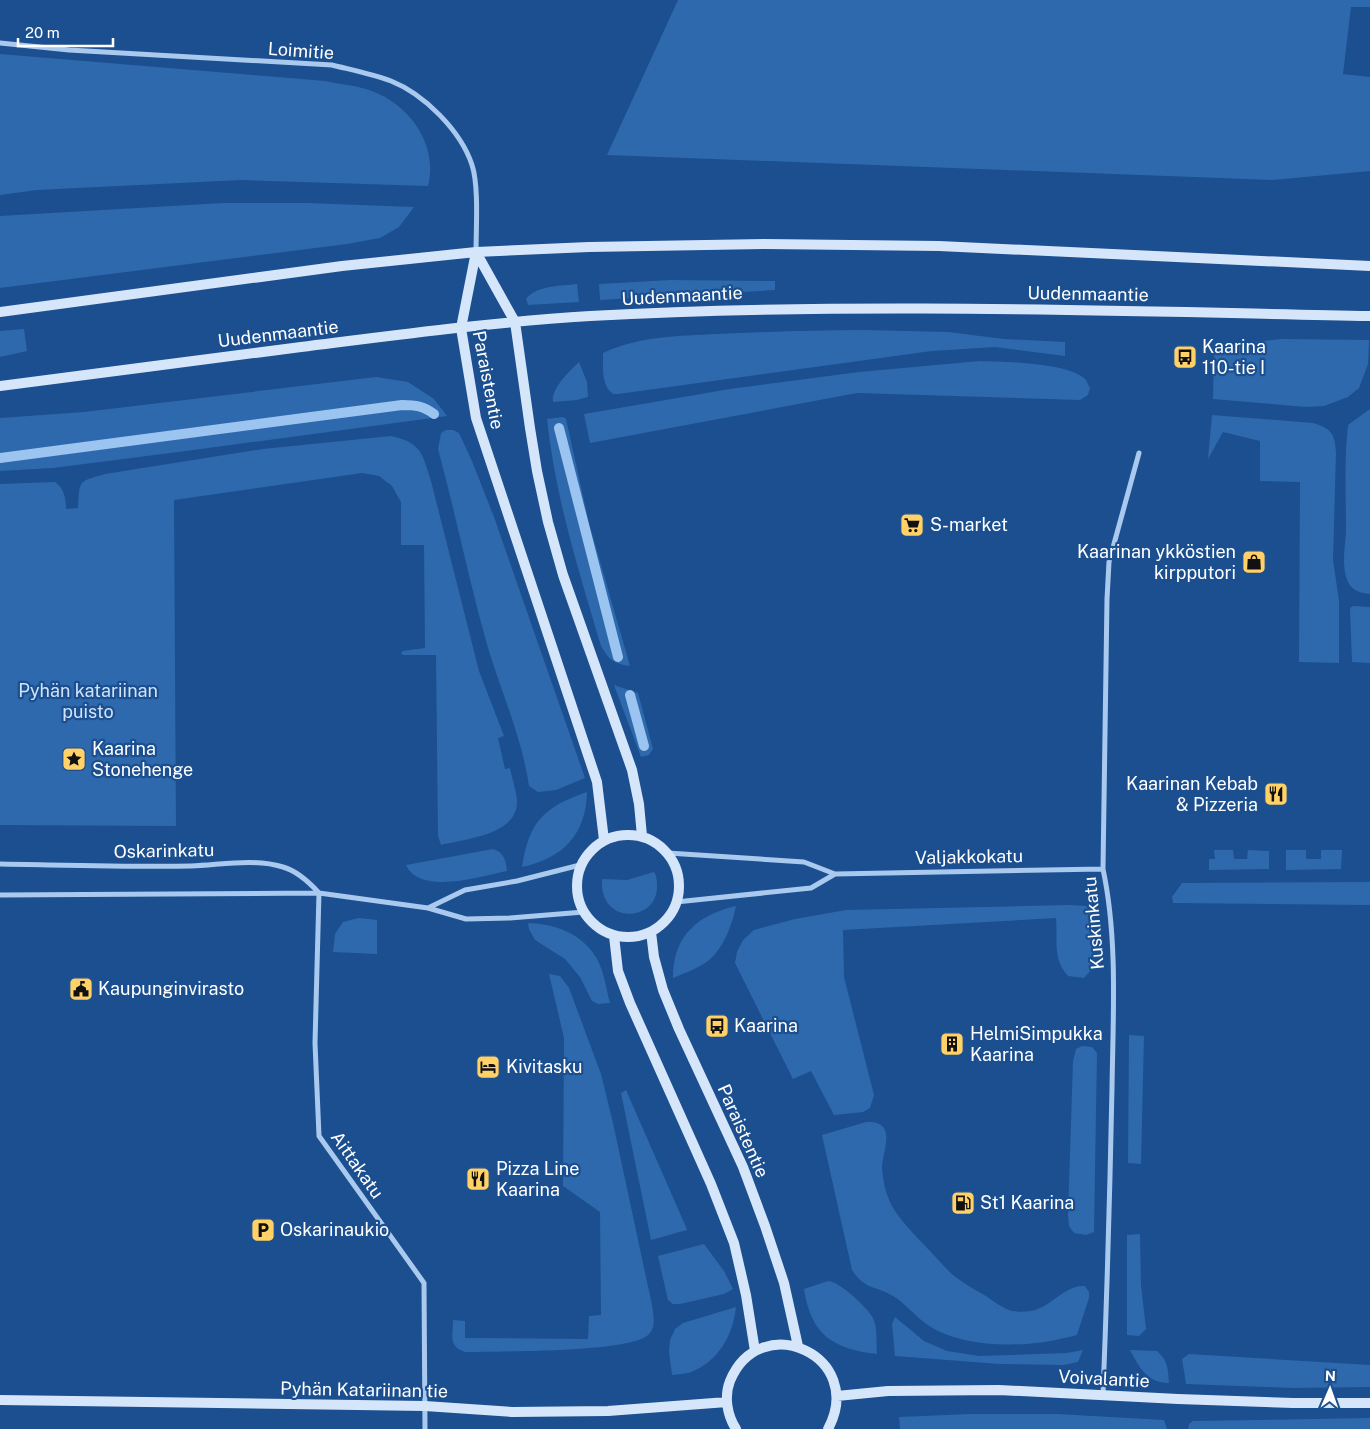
<svg xmlns="http://www.w3.org/2000/svg" width="1370" height="1429" font-family="'Public Sans',sans-serif">
<style>
.green{fill:#2e69ad}
.lines{fill:none;stroke-linecap:round;stroke-linejoin:round}
.stream{stroke:#9cc4f0;stroke-width:10}
.street{stroke:#a9c9ee;stroke-width:5}
.secondary{stroke:#d6e6fa;stroke-width:10}
.labels{text-anchor:middle;stroke-width:4.5;stroke-linejoin:round;paint-order:stroke}
.street-label{font-size:18px;fill:#fff;stroke:#1b4f8f}
.poi-label{font-size:18px;fill:#fff;stroke:#1b4f8f;text-anchor:start}
.park-label{font-size:18px;fill:#cfe3fa;stroke:#1b4f8f}
</style>
<rect width="100%" height="100%" fill="#1b4f8f"/>
<path class="green" d="M 678,0 L 1370,0 L 1370,7 L 1351,7 L 1343,74 L 1370,77 L 1370,171 L 1273,180 L 607,155 Z
M 0,54 L 325,81 C 338,84 353,85 366,89 C 407,101 439,143 428,186 L 241,180 L 37,190 L 0,195 Z
M 223,203 L 308,203 L 414,207 L 399,227 L 380,238 L 347,244 L 0,288 L 0,216 Z
M 671,280 L 775,281 L 775,290 L 600,300 L 599,284 Z
M 577,284 L 579,302 L 528,305 L 526,299 C 537,285 561,286 577,284 Z
M 24,329 L 27,351 L 0,357 L 0,331 Z
M 863,330 L 948,332 L 1004,339 L 1065,342 L 1065,356 L 995,347 L 932,351 L 618,394 L 613,394 C 601,386 603,366 603,353 C 639,336 678,336 717,334 C 765,332 814,330 863,330 Z
M 1281,339 L 1369,340 L 1368,364 L 1359,388 L 1348,397 L 1324,406 L 1306,407 L 1213,399 L 1214,350 L 1256,342 Z
M 980,361 C 1005,362 1065,362 1084,378 C 1087,380 1088,385 1090,388 L 1088,395 L 1080,400 L 857,393 L 590,443 L 584,414 L 730,389 L 859,372 Z
M 579,362 L 587,382 L 588,397 L 577,400 L 553,402 C 551,388 570,371 579,362 Z
M 376,377 L 408,382 L 434,399 L 447,416 L 186,451 L 53,468 L 0,471 L 0,418 L 84,412 Z
M 1370,409 L 1370,594 C 1361,593 1352,591 1348,582 C 1341,566 1345,548 1346,532 C 1346,496 1344,460 1348,425 Z
M 1212,415 L 1313,423 C 1332,429 1335,434 1336,453 L 1333,560 L 1339,601 L 1339,663 L 1299,662 L 1300,482 L 1260,481 L 1260,441 L 1223,432 L 1208,459 Z
M 563,417 L 566,419 L 589,523 L 630,666 C 614,664 609,660 601,646 C 579,572 555,496 547,419 Z
M 446,430 L 453,430 L 459,433 L 472,461 L 494,517 L 585,778 L 556,790 L 538,792 L 529,786 C 522,738 502,694 488,648 C 469,582 456,515 438,449 L 441,433 Z
M 391,436 C 422,443 422,453 431,481 L 479,671 L 504,736 L 498,738 L 505,769 L 510,768 C 512,779 517,792 517,803 C 516,835 465,839 441,845 L 438,836 L 436,655 L 403,655 L 401,653 L 403,651 L 425,648 L 424,545 L 401,545 L 401,502 L 392,486 L 379,476 L 362,473 L 174,500 L 176,826 L 0,825 L 0,484 L 55,482 C 64,488 66,498 66,509 L 78,508 C 80,480 77,482 105,474 L 263,449 Z
M 1353,606 L 1370,607 L 1370,663 L 1352,662 L 1350,608 Z
M 614,685 L 638,693 L 653,749 L 649,755 L 641,757 Z
M 587,792 C 586,835 563,858 522,867 C 529,821 544,807 587,792 Z
M 493,849 C 504,852 506,861 507,871 C 482,876 420,896 406,865 Z
M 1214,850 L 1233,850 L 1234,859 L 1247,859 L 1248,850 L 1269,851 L 1269,869 L 1209,870 L 1209,859 L 1215,859 Z
M 1286,850 L 1306,850 L 1306,859 L 1321,859 L 1321,850 L 1342,850 L 1341,869 L 1286,870 Z
M 654,872 C 657,876 657,881 657,887 C 657,922 599,926 602,879 L 627,880 Z
M 1370,882 L 1370,905 L 1173,903 L 1172,897 L 1182,883 Z
M 1069,905 L 1086,906 C 1098,920 1100,952 1092,968 C 1090,972 1086,975 1084,978 L 1068,976 C 1052,959 1058,939 1056,918 L 843,930 L 844,977 L 874,1095 L 870,1108 L 863,1112 L 834,1115 L 811,1071 L 793,1079 L 735,963 L 737,952 L 743,940 L 754,930 L 795,919 L 846,910 Z
M 736,906 C 732,925 724,948 708,961 C 697,969 685,973 673,978 C 673,936 697,915 736,906 Z
M 359,918 L 377,920 L 377,954 L 333,952 L 335,934 L 343,922 Z
M 528,923 C 555,924 581,933 596,957 C 604,970 606,989 610,1003 L 598,1004 L 592,1001 L 580,977 L 565,959 L 535,940 L 529,929 Z
M 549,974 L 560,976 L 569,988 L 601,1074 L 613,1123 L 652,1305 C 653,1315 657,1327 648,1335 C 628,1353 498,1351 465,1352 C 448,1346 453,1336 453,1320 L 465,1321 L 465,1338 L 588,1339 L 589,1316 L 601,1315 L 600,1212 L 563,1186 L 564,1038 Z
M 1129,1035 L 1144,1036 L 1141,1164 L 1128,1163 Z
M 1082,1046 L 1092,1047 L 1097,1053 L 1094,1232 L 1086,1235 L 1074,1233 L 1069,1226 L 1068,1215 L 1073,1061 L 1076,1049 Z
M 626,1090 L 686,1227 L 687,1230 L 651,1240 L 621,1093 Z
M 866,1122 C 899,1120 882,1152 882,1168 C 883,1183 887,1199 895,1211 C 905,1226 918,1238 930,1251 C 939,1260 947,1271 957,1278 C 966,1285 976,1290 986,1296 C 994,1302 1003,1308 1012,1311 C 1019,1312 1028,1312 1035,1310 C 1054,1304 1065,1285 1085,1286 L 1089,1292 L 1089,1298 L 1077,1335 C 1064,1338 1050,1342 1036,1343 C 1003,1347 952,1344 925,1323 C 914,1315 905,1303 893,1296 C 875,1285 866,1291 852,1270 L 822,1135 Z
M 1140,1234 L 1141,1285 L 1146,1329 L 1139,1336 L 1127,1335 L 1127,1235 Z
M 704,1244 L 724,1271 L 733,1289 L 724,1294 L 680,1304 L 673,1304 L 668,1300 L 658,1256 Z
M 828,1281 C 839,1281 868,1308 873,1318 C 878,1329 876,1343 877,1354 C 833,1349 811,1335 804,1289 Z
M 736,1307 C 733,1335 719,1361 691,1372 C 686,1374 678,1374 672,1375 L 669,1352 L 670,1340 L 675,1329 L 683,1323 Z
M 895,1317 L 924,1341 L 947,1351 L 979,1356 L 1067,1353 L 1083,1350 L 1078,1362 L 1064,1365 L 999,1364 L 895,1356 L 892,1324 Z
M 1130,1350 L 1157,1351 C 1168,1361 1168,1368 1169,1383 C 1147,1383 1139,1367 1130,1350 Z
M 1189,1354 L 1370,1365 L 1370,1387 L 1295,1388 L 1186,1384 L 1182,1359 Z
M 971,1414 L 1057,1414 L 1164,1420 L 1167,1429 L 900,1429 L 899,1417 Z
M 1370,1418 L 1370,1429 L 1188,1429 L 1189,1424 L 1193,1421 Z"/>
<g class="lines">
<path class="stream" d="M 559,428 L 618,657
M 0,458 L 402,405 C 416,405 423,406 434,414
M 630,695 L 644,746"/>
<path class="street" d="M 0,43 L 69,50 L 332,65 C 352,70 372,74 391,81 C 424,94 461,131 472,165 C 479,186 476,229 476,252
M 668,853 L 804,862 L 835,874 L 1103,869
M 0,864 C 64,865 128,867 191,866 C 221,865 253,858 283,867 C 297,871 309,882 319,893
M 319,893 L 315,1043 L 319,1136 L 424,1283 L 425,1429
M 0,895 L 319,893 L 428,908 L 466,919 L 510,918 L 584,912
M 676,902 L 811,888 L 835,874
M 428,908 L 465,890 L 517,881 L 580,865
M 1103,1395 C 1107,1292 1110,1190 1112,1088 C 1113,1017 1118,939 1103,869 L 1107,599 L 1109,562 L 1139,453"/>
<path class="secondary" d="M 476,252 L 515,322 L 530,428 L 537,471 L 548,522 L 563,575 L 632,770 L 639,804 L 642,836
M 476,252 L 461,328 L 476,418 L 597,782 L 604,840
M 0,312 L 342,266 L 476,252 L 589,247 L 765,244 L 939,246 L 1370,266
M 0,386 C 100,373 201,360 301,347 C 397,335 493,322 590,316 C 850,302 1110,311 1370,316
M577 886a51 51 0 1 1 102 0a51 51 0 1 1-102 0Z
M 651,932 L 654,957 L 663,990 L 679,1029 L 743,1167 L 765,1226 L 784,1283 L 798,1346
M 614,936 L 618,971 L 630,1003 L 711,1184 L 734,1243 L 746,1295 L 755,1351
M 837,1396 L 888,1391 L 999,1390 L 1178,1399 L 1293,1403 L 1370,1403
M 0,1400 L 425,1406 L 512,1412 L 608,1411 L 727,1402
M 736,1429 C 727,1415 724,1396 730,1381 C 760,1308 867,1356 828,1429"/>
</g>
<defs>
<g id="bus-square" transform="scale(1.25)"><rect x="-9" y="-9" width="18" height="18" rx="4" fill="#ffd166" stroke="#1b4f8f"/><path d="M-5-6H5V4H4V6H2V4H-2V6H-4V4H-5ZM-3.5-4V0h7V-4ZM-3.5 1.2v1.5H-2V1.2ZM2 1.2v1.5H3.5V1.2Z" fill="#111"/></g>
<g id="supermarket-square" transform="scale(1.25)"><rect x="-9" y="-9" width="18" height="18" rx="4" fill="#ffd166" stroke="#1b4f8f"/><path d="M-6-5.5h2.5l.6 2H6L4.5 2H-2.5L-4.4-4H-6ZM-1.5 3.2a1.3 1.3 0 1 0 .1 0ZM3 3.2a1.3 1.3 0 1 0 .1 0Z" fill="#111"/></g>
<g id="shop-square" transform="scale(1.25)"><rect x="-9" y="-9" width="18" height="18" rx="4" fill="#ffd166" stroke="#1b4f8f"/><path d="M-5-2.5h2.3a2.7 3.5 0 0 1 5.4 0H5L5.5 6h-11ZM-1.5-2.5h3a1.5 2.3 0 0 0-3 0Z" fill="#111"/></g>
<g id="sight-square" transform="scale(1.25)"><rect x="-9" y="-9" width="18" height="18" rx="4" fill="#ffd166" stroke="#1b4f8f"/><path d="M0-6L1.8-2.2L6-1.7L2.9 1.2L3.7 5.4L0 3.3L-3.7 5.4L-2.9 1.2L-6-1.7L-1.8-2.2Z" fill="#111"/></g>
<g id="restaurant-square" transform="scale(1.25)"><rect x="-9" y="-9" width="18" height="18" rx="4" fill="#ffd166" stroke="#1b4f8f"/><path d="M-5-6h1v4h1v-4h1v4h1v-4h1v5L-1.5 .5V6h-2V.5L-5-1ZM5-6V6H3V1.5H1.5Q1.5-4 5-6Z" fill="#111"/></g>
<g id="civic-square" transform="scale(1.25)"><rect x="-9" y="-9" width="18" height="18" rx="4" fill="#ffd166" stroke="#1b4f8f"/><path d="M-.6-6.5H3V-4.5H.6V-3L4-1V1h2V6H-6V1h2V-1L-.6-3ZM-1.2 2.5V6h2.4V2.5Z" fill="#111"/></g>
<g id="building-square" transform="scale(1.25)"><rect x="-9" y="-9" width="18" height="18" rx="4" fill="#ffd166" stroke="#1b4f8f"/><path d="M-4-6H4V6H1V3H-1V6H-4ZM-2.5-4.3h1.7v1.8h-1.7ZM.8-4.3h1.7v1.8H.8ZM-2.5-1h1.7V.8h-1.7ZM.8-1h1.7V.8H.8Z" fill="#111"/></g>
<g id="hotel-square" transform="scale(1.25)"><rect x="-9" y="-9" width="18" height="18" rx="4" fill="#ffd166" stroke="#1b4f8f"/><path d="M-6-4.5h1.5V1H6V5H4.5V3h-9V5H-6ZM-4 0a1.8 1.8 0 1 1 3.6 0ZM.5 0V-2.5h3Q6-2.5 6 0Z" fill="#111"/></g>
<g id="fuel-square" transform="scale(1.25)"><rect x="-9" y="-9" width="18" height="18" rx="4" fill="#ffd166" stroke="#1b4f8f"/><path d="M-5.5-6h7V0h2V4h1.3V-2.5L3-4.5l.8-.8L6-3V5H2.5V1h-1V6h-7ZM-4.2-4.7v3.2H.2V-4.7Z" fill="#111"/></g>
<g id="parking-square" transform="scale(1.25)"><rect x="-9" y="-9" width="18" height="18" rx="4" fill="#ffd166" stroke="#1b4f8f"/><path d="M-3.5-5.5H1a3.5 3.5 0 0 1 0 7H-1V5.5H-3.5ZM-1-3.4V-.6H.8a1.4 1.4 0 0 0 0-2.8Z" fill="#111"/></g>
</defs>
<g fill-rule="evenodd">
<use href="#bus-square" x="1185" y="357"/>
<use href="#supermarket-square" x="912" y="525"/>
<use href="#shop-square" x="1254" y="562"/>
<use href="#sight-square" x="74" y="759"/>
<use href="#restaurant-square" x="1276" y="794"/>
<use href="#civic-square" x="81" y="989"/>
<use href="#bus-square" x="717" y="1026"/>
<use href="#building-square" x="952" y="1044"/>
<use href="#hotel-square" x="488" y="1067"/>
<use href="#restaurant-square" x="478" y="1179"/>
<use href="#fuel-square" x="963" y="1203"/>
<use href="#parking-square" x="263" y="1230"/>
</g>
<g class="labels">
<g class="street-label">
<text transform="translate(301 51) rotate(4)" y="6">Loimitie</text>
<text transform="translate(1088 294) rotate(1)" y="6">Uudenmaantie</text>
<text transform="translate(682 296) rotate(-3)" y="6">Uudenmaantie</text>
<text transform="translate(278 334) rotate(-7)" y="6">Uudenmaantie</text>
<text transform="translate(488 380) rotate(79)" y="6">Paraistentie</text>
<text transform="translate(164 851) rotate(-1)" y="6">Oskarinkatu</text>
<text transform="translate(969 857) rotate(-1)" y="6">Valjakkokatu</text>
<text transform="translate(1094 923) rotate(-95)" y="6">Kuskinkatu</text>
<text transform="translate(743 1131) rotate(66)" y="6">Paraistentie</text>
<text transform="translate(357 1165) rotate(55)" y="6">Aittakatu</text>
<text transform="translate(1104 1379) rotate(3)" y="6">Voivalantie</text>
<text transform="translate(364 1390) rotate(1)" y="6">Pyhän Katariinan tie</text>
</g>
<g class="poi-label">
<text x="1202" y="353">Kaarina<tspan x="1202" dy="21">110-tie I</tspan></text>
<text x="930" y="531">S-market</text>
<text x="1236" y="558" text-anchor="end">Kaarinan ykköstien<tspan x="1236" dy="21">kirpputori</tspan></text>
<text x="92" y="755">Kaarina<tspan x="92" dy="21">Stonehenge</tspan></text>
<text x="1258" y="790" text-anchor="end">Kaarinan Kebab<tspan x="1258" dy="21">&amp; Pizzeria</tspan></text>
<text x="98" y="995">Kaupunginvirasto</text>
<text x="734" y="1032">Kaarina</text>
<text x="970" y="1040">HelmiSimpukka<tspan x="970" dy="21">Kaarina</tspan></text>
<text x="506" y="1073">Kivitasku</text>
<text x="496" y="1175">Pizza Line<tspan x="496" dy="21">Kaarina</tspan></text>
<text x="980" y="1209">St1 Kaarina</text>
<text x="280" y="1236">Oskarinaukio</text>
</g>
<g class="park-label">
<text x="88" y="697">Pyhän katariinan<tspan x="88" dy="21">puisto</tspan></text>
</g>
</g>
<g transform="translate(1330 1389) rotate(2)" stroke="#1b4f8f" stroke-width="4" paint-order="stroke">
<path d="M0-4L9 19L0 12L-9 19Z" fill="#ffffff"/>
<text y="-8" font-size="14" font-weight="bold" text-anchor="middle" fill="#ffffff">N</text>
</g>
<path d="M18 38v8h95v-8" fill="none" stroke="#ffffff" stroke-width="2.5"/>
<text x="25" y="38" font-size="15" fill="#ffffff" stroke="#1b4f8f" stroke-width="4" paint-order="stroke">20 m</text>
</svg>
